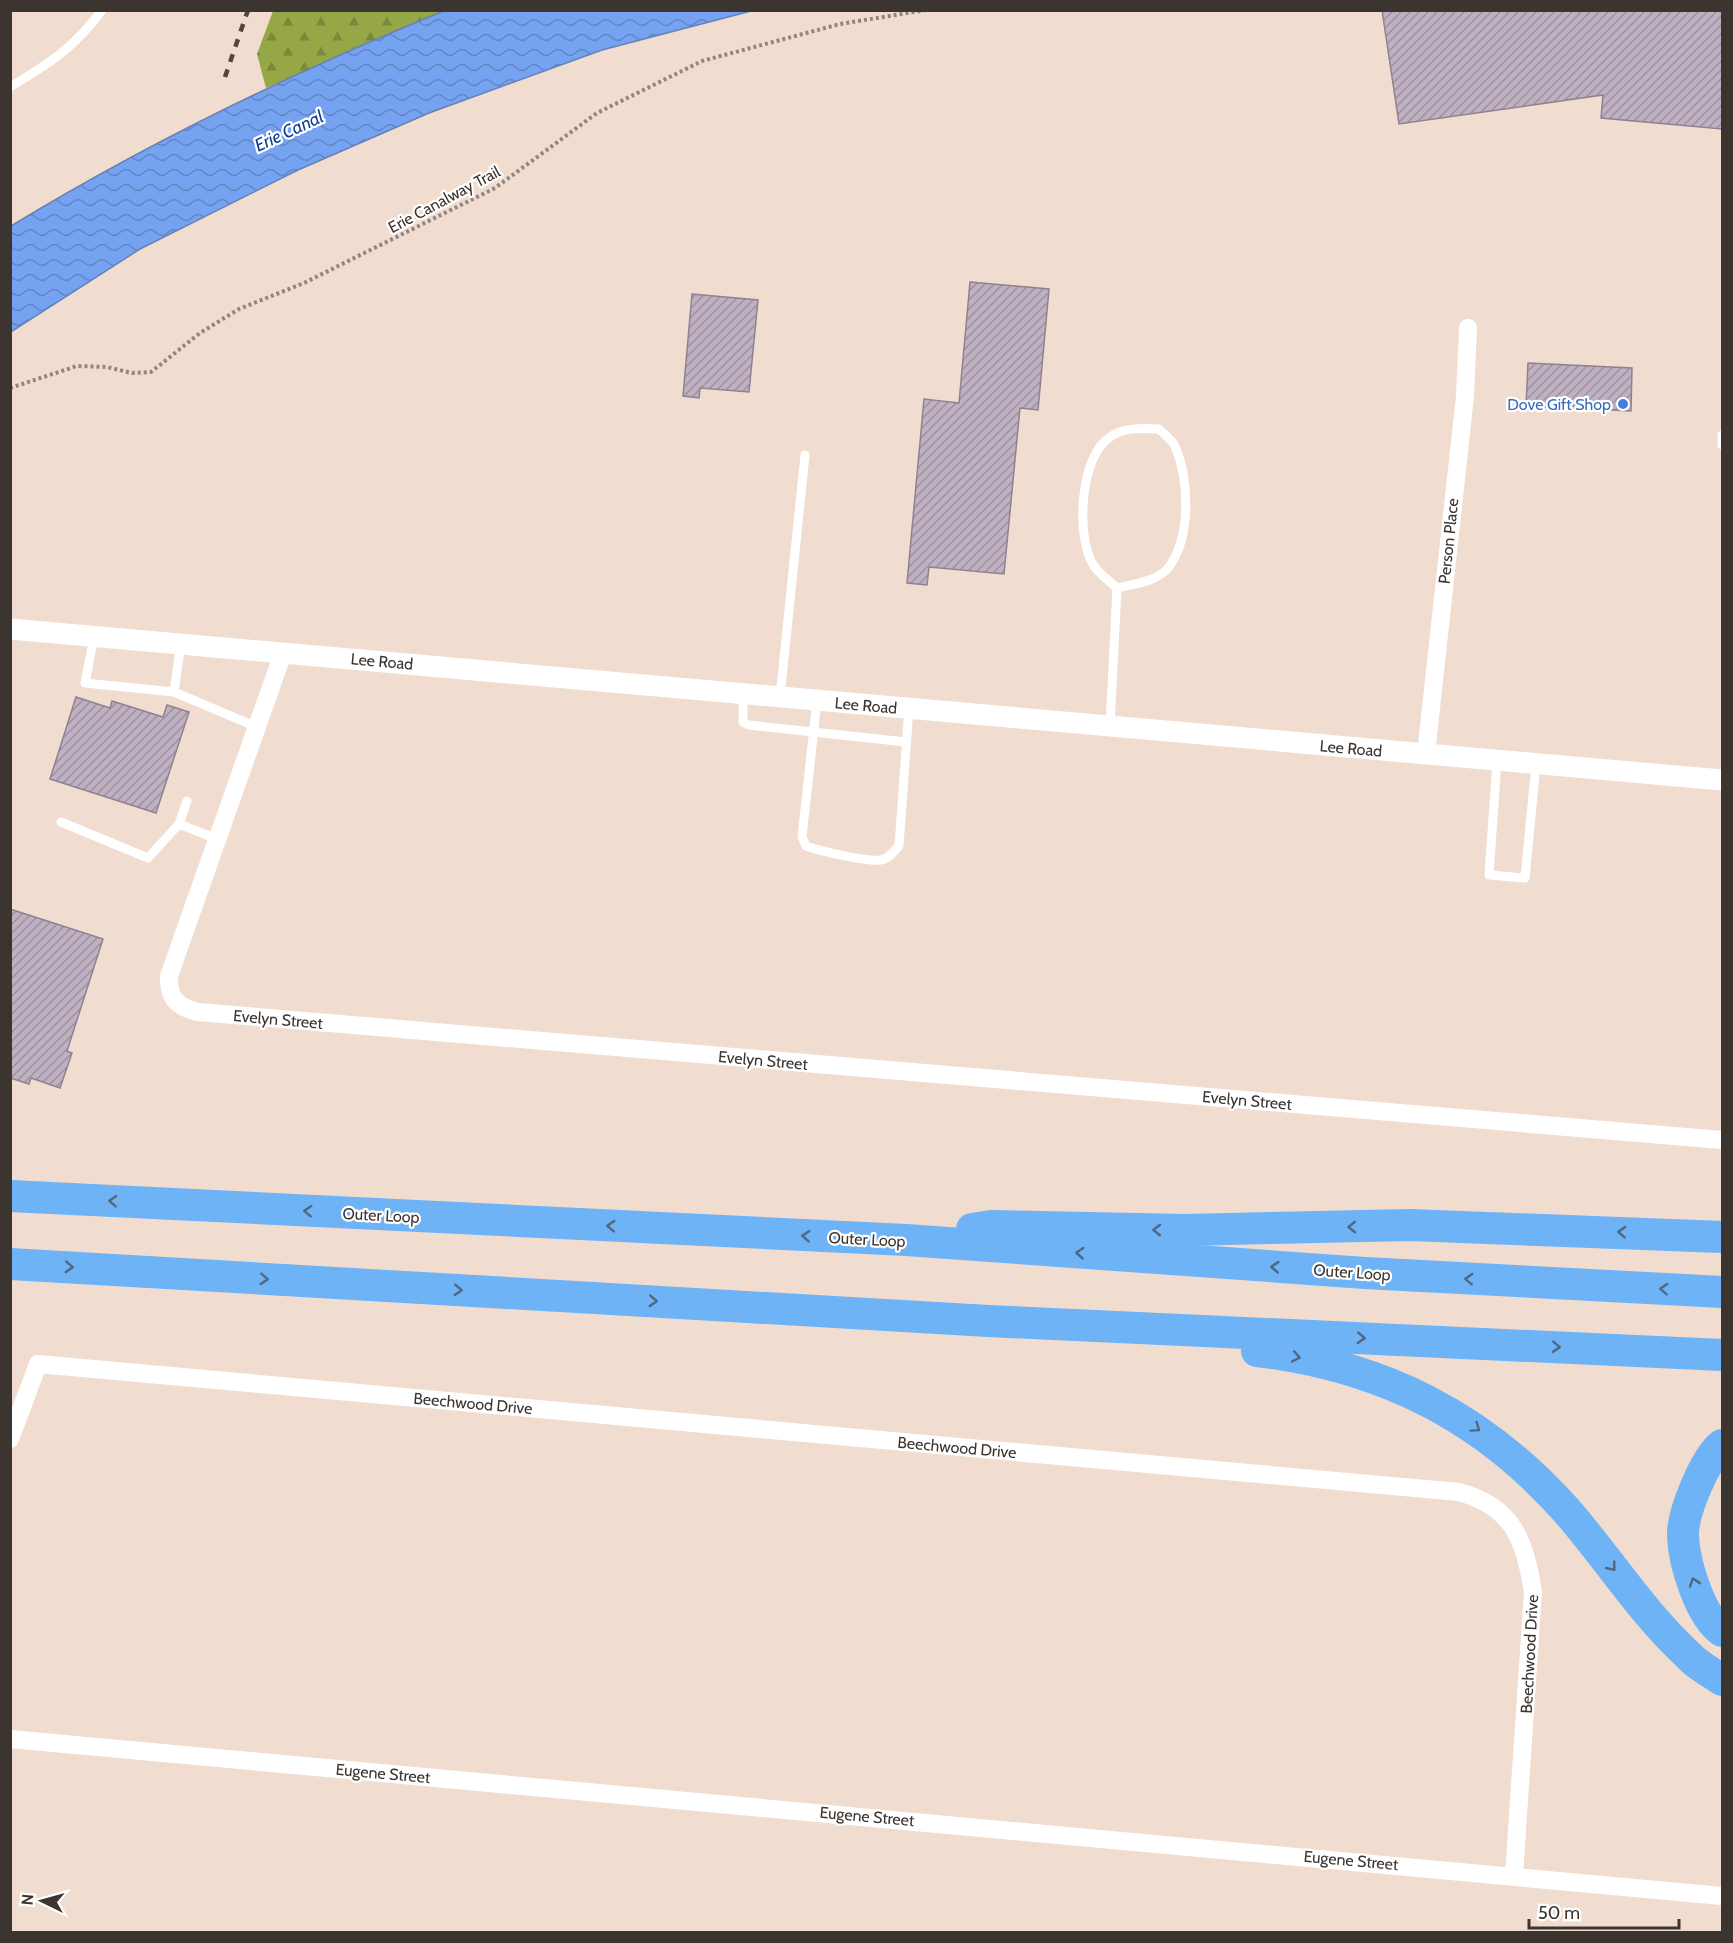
<svg xmlns="http://www.w3.org/2000/svg" width="1733" height="1943" font-family="Cabin,sans-serif">
<style>
.forest{fill:url(#forest-firs)}
.water{fill:url(#water-waves);stroke:#6582b7;stroke-width:1.5}
.building{fill:url(#building-hatch);stroke:#8f8191;stroke-width:1.5}
.lines{fill:none;stroke-linecap:round;stroke-linejoin:round}
.path{stroke:#93857d;stroke-width:4;stroke-dasharray:3 3;stroke-linecap:butt}
.service{stroke:#fff;stroke-width:9}
.minor{stroke:#fff;stroke-width:18}
.tertiary{stroke:#fff;stroke-width:21}
.motorway{stroke:#6eb3f6;stroke-width:32}
.rail{stroke:#514741;stroke-width:4.5;stroke-dasharray:8 8;stroke-linecap:butt}
.oneway{stroke:#50677f}
.shop-dot{fill:#3f7fe0;stroke:#fff;stroke-width:2}
.labels{text-anchor:middle;stroke-width:4.5;stroke-linejoin:round;paint-order:stroke}
.street-label{font-size:16px;fill:#3c342f;stroke:#fff}
.shop-label{font-size:16px;fill:#366cbe;stroke:#fff;text-anchor:end}
.water-label{font-size:18px;font-style:italic;fill:#0a3f97;stroke:#fff}
</style>
<defs>
<pattern id="forest-firs" width="22" height="20" patternUnits="userSpaceOnUse" patternTransform="scale(1.5)"><rect width="22" height="20" fill="#95a746"/><path d="M5 1l3.5 6h-7zM16 11l3.5 6h-7z" fill="#7b893b"/></pattern>
<pattern id="water-waves" width="16" height="10" patternUnits="userSpaceOnUse" patternTransform="scale(1.5)"><rect width="16" height="10" fill="#76a3f1"/><path d="M0 5q4-4 8 0t8 0" fill="none" stroke="#6286c4"/></pattern>
<pattern id="building-hatch" width="6" height="6" patternUnits="userSpaceOnUse" patternTransform="scale(1.5)"><rect width="6" height="6" fill="#bfb1c2"/><path d="M-1 1l2-2M0 6l6-6M5 7l2-2" fill="none" stroke="#9c919e"/></pattern>
</defs>
<rect width="100%" height="100%" fill="#f1dcd0"/>
<path class="forest" d="M 273,11 L 446,11 L 266,88 L 257,54 Z"/>
<path class="water" d="M 446,10 L 751,11 L 602,50 L 429,113 L 298,170 L 140,249 L 11,332 L 11,226 C 149,142 296,71 446,10 Z"/>
<path class="building" d="M 1382,10 L 1722,10 L 1722,129 L 1601,118 L 1603,95 L 1399,124 Z
M 970,282 L 1049,289 L 1038,410 L 1020,408 L 1004,574 L 929,567 L 927,585 L 907,583 L 924,399 L 959,403 Z
M 692,294 L 758,300 L 749,392 L 700,388 L 699,398 L 683,396 Z
M 1528,363 L 1632,368 L 1631,411 L 1526,406 Z
M 76,697 L 110,708 L 112,701 L 163,717 L 167,705 L 189,712 L 156,813 L 50,779 Z
M 10,909 L 103,939 L 67,1051 L 72,1053 L 60,1088 L 31,1078 L 29,1084 L 10,1078 Z"/>
<g class="lines">
<path class="path" d="M 10,388 L 77,366 L 107,367 L 132,373 L 151,372 L 200,333 L 239,309 L 304,283 L 495,188 L 597,113 L 702,61 L 840,24 L 926,10"/>
<path class="service" d="M 10,87 C 50,63 74,48 102,10
M 1722,445 L 1722,435
M 94,637 L 85,683 L 174,692
M 181,644 L 174,692 L 257,727
M 743,694 L 743,722 L 749,725 L 906,742
M 780,697 L 805,455
M 817,700 L 802,837 L 806,846 C 820,851 867,862 881,860 C 889,859 894,851 899,846 L 909,708
M 1110,726 L 1117,588 C 1110,581 1099,574 1094,566 C 1075,537 1080,456 1110,437 C 1124,427 1143,428 1159,429 C 1164,434 1172,440 1175,446 C 1189,479 1191,533 1171,564 C 1161,581 1135,584 1117,588
M 1497,761 L 1489,875 L 1525,878 L 1536,764
M 61,822 L 148,858 L 179,824 L 217,839
M 179,824 L 187,801"/>
<path class="minor" d="M 283,653 L 169,976 C 168,998 177,1007 198,1012 L 1722,1140
M 1426,754 L 1465,396 L 1468,328
M 10,1439 L 38,1364 L 1459,1492 C 1514,1507 1524,1540 1533,1591 L 1514,1875
M 10,1739 L 1722,1896"/>
<path class="tertiary" d="M 10,629 L 1722,780"/>
<path class="motorway" d="M 10,1196 L 906,1240 L 1365,1273 L 1722,1292
M 972,1229 L 991,1226 L 1185,1230 L 1410,1225 L 1722,1237
M 10,1264 L 988,1321 L 1722,1355
M 1257,1351 C 1382,1366 1482,1416 1566,1510 C 1608,1558 1642,1613 1689,1656 C 1698,1666 1711,1672 1722,1680
M 1722,1445 C 1705,1458 1682,1514 1683,1536 C 1684,1563 1700,1616 1722,1631"/>
<path class="rail" d="M 225,77 L 248,10"/>
</g>
<defs><path id="oneway-chevron" d="M-2-3.5L2.5 0L-2 3.5" fill="none" stroke-width="1.6" stroke-linecap="round" stroke-linejoin="round" transform="scale(1.5)"/></defs>
<g class="oneway">
<use href="#oneway-chevron" transform="translate(113 1201) rotate(-177)"/>
<use href="#oneway-chevron" transform="translate(308 1211) rotate(-177)"/>
<use href="#oneway-chevron" transform="translate(611 1226) rotate(-177)"/>
<use href="#oneway-chevron" transform="translate(1352 1227) rotate(179)"/>
<use href="#oneway-chevron" transform="translate(1157 1230) rotate(-179)"/>
<use href="#oneway-chevron" transform="translate(1622 1232) rotate(-177)"/>
<use href="#oneway-chevron" transform="translate(806 1236) rotate(-177)"/>
<use href="#oneway-chevron" transform="translate(1080 1253) rotate(-176)"/>
<use href="#oneway-chevron" transform="translate(69 1267) rotate(3)"/>
<use href="#oneway-chevron" transform="translate(1275 1267) rotate(-176)"/>
<use href="#oneway-chevron" transform="translate(264 1279) rotate(3)"/>
<use href="#oneway-chevron" transform="translate(1469 1279) rotate(-177)"/>
<use href="#oneway-chevron" transform="translate(1664 1289) rotate(-177)"/>
<use href="#oneway-chevron" transform="translate(458 1290) rotate(3)"/>
<use href="#oneway-chevron" transform="translate(653 1301) rotate(3)"/>
<use href="#oneway-chevron" transform="translate(1361 1338) rotate(3)"/>
<use href="#oneway-chevron" transform="translate(1556 1347) rotate(3)"/>
<use href="#oneway-chevron" transform="translate(1296 1357) rotate(12)"/>
<use href="#oneway-chevron" transform="translate(1476 1428) rotate(35)"/>
<use href="#oneway-chevron" transform="translate(1612 1567) rotate(51)"/>
<use href="#oneway-chevron" transform="translate(1694 1582) rotate(-109)"/>
</g>
<circle class="shop-dot" cx="1623" cy="404" r="6"/>
<g class="labels">
<g class="street-label">
<text transform="translate(444 199) rotate(-28)" y="6">Erie Canalway Trail</text>
<text transform="translate(1448 541) rotate(-84)" y="6">Person Place</text>
<text transform="translate(382 661) rotate(5)" y="6">Lee Road</text>
<text transform="translate(866 705) rotate(5)" y="6">Lee Road</text>
<text transform="translate(1351 748) rotate(5)" y="6">Lee Road</text>
<text transform="translate(278 1019) rotate(5)" y="6">Evelyn Street</text>
<text transform="translate(763 1060) rotate(5)" y="6">Evelyn Street</text>
<text transform="translate(1247 1100) rotate(5)" y="6">Evelyn Street</text>
<text transform="translate(381 1215) rotate(3)" y="6">Outer Loop</text>
<text transform="translate(867 1239) rotate(3)" y="6">Outer Loop</text>
<text transform="translate(1352 1272) rotate(4)" y="6">Outer Loop</text>
<text transform="translate(473 1403) rotate(5)" y="6">Beechwood Drive</text>
<text transform="translate(957 1447) rotate(5)" y="6">Beechwood Drive</text>
<text transform="translate(1529 1654) rotate(-87)" y="6">Beechwood Drive</text>
<text transform="translate(383 1773) rotate(5)" y="6">Eugene Street</text>
<text transform="translate(867 1816) rotate(5)" y="6">Eugene Street</text>
<text transform="translate(1351 1860) rotate(5)" y="6">Eugene Street</text>
</g>
<g class="shop-label">
<text x="1611" y="410">Dove Gift Shop</text>
</g>
<g class="water-label">
<text transform="translate(289 131) rotate(-25)" y="6">Erie Canal</text>
</g>
</g>
<rect width="1733" height="1943" fill="none" stroke="#3c342f" stroke-width="24"/>
<g transform="translate(42 1901) rotate(275)" stroke="#ffffff" stroke-width="4.5" paint-order="stroke">
<path d="M0-4.5L10 22L0 15L-10 22Z" fill="#3c342f"/>
<text y="-9" font-size="16" font-weight="bold" text-anchor="middle" fill="#3c342f">N</text>
</g>
<path d="M1529 1919v9h150v-9" fill="none" stroke="#3c342f" stroke-width="3"/>
<text x="1538" y="1919" font-size="18" fill="#3c342f" stroke="#ffffff" stroke-width="4.5" paint-order="stroke">50 m</text>
</svg>
